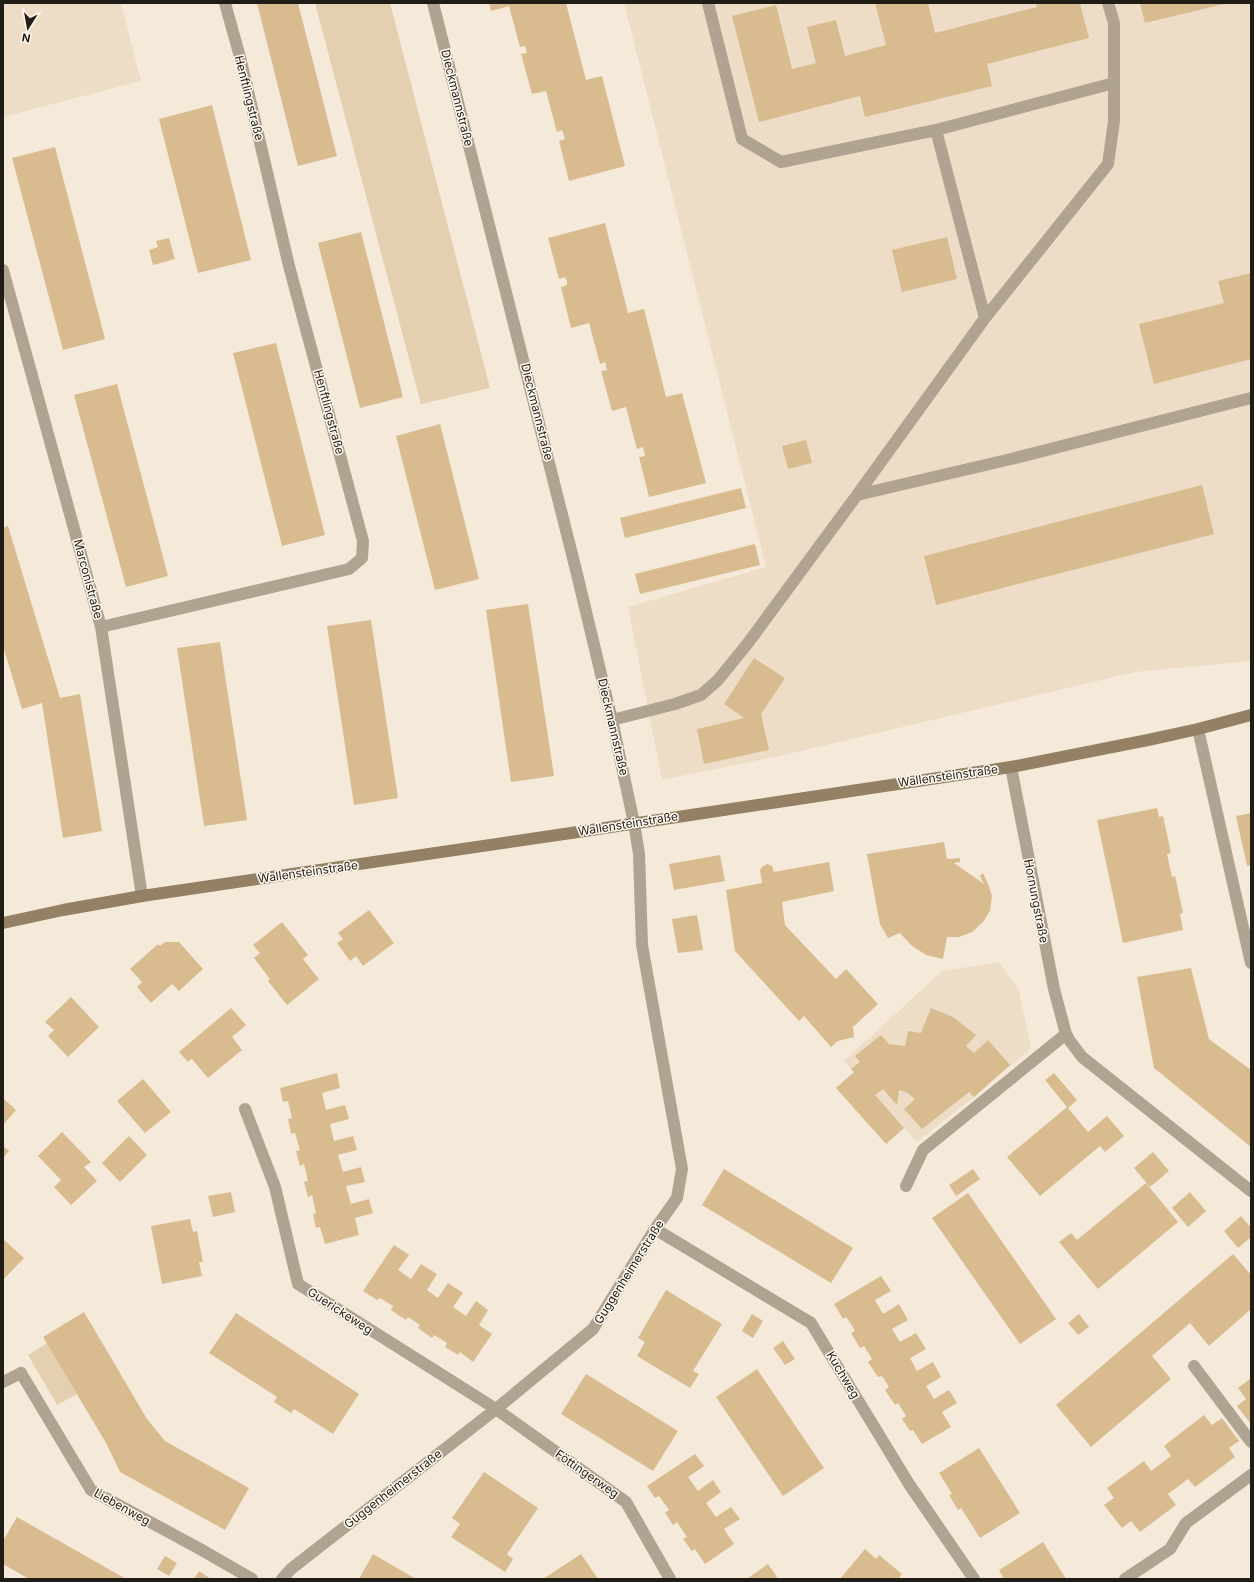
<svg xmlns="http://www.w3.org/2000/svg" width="1254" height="1582" font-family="Inter,sans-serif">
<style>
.built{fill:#edddc6}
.green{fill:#e4cfb0}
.building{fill:#d9bb90}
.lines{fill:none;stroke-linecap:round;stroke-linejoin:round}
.lane{stroke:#b0a391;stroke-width:12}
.street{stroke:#b0a391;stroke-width:12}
.secondary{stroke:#938065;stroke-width:12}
.labels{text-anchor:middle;stroke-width:3;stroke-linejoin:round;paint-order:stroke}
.street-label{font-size:12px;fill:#201c16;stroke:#fff8ee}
</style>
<rect width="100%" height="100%" fill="#f5ead9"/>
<path class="built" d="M 3,3 L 121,3 L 141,81 L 3,117 Z
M 624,3 L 1251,3 L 1251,661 L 1135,672 L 784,755 L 662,780 L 628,607 L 766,567 Z
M 999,962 L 1019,990 L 1031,1048 L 974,1097 L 917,1142 L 844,1061 L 942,971 Z"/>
<path class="green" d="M 315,3 L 390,3 L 490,388 L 421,404 Z
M 47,1343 L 77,1394 L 57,1405 L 28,1355 Z"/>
<path class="building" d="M 257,3 L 298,3 L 337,156 L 298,166 Z
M 489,3 L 566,3 L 586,80 L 602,76 L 625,166 L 569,181 L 559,141 L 565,139 L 562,130 L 557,132 L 546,91 L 532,94 L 521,54 L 527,53 L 526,50 L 525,46 L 520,47 L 509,6 L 491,11 Z
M 875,3 L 928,3 L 935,33 L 1037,7 L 1036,3 L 1080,3 L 1089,38 L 987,64 L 992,86 L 865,117 L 860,96 L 759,122 L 732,16 L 776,5 L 792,69 L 816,63 L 807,27 L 836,20 L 845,56 L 886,45 Z
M 1140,3 L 1224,3 L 1224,4 L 1145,23 Z
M 212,105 L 251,260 L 198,273 L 159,119 Z
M 55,147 L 105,339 L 63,350 L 12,158 Z
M 605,223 L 628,313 L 644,309 L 666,397 L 682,393 L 706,483 L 649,497 L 639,457 L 645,456 L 643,447 L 637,449 L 626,407 L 612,411 L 601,371 L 607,370 L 605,362 L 600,364 L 589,323 L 571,328 L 561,287 L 567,285 L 567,281 L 565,277 L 559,279 L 548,238 Z
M 361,232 L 403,397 L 360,408 L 318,243 Z
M 947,237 L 957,279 L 902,292 L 892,250 Z
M 169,238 L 175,259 L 153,265 L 149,250 L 158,247 L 156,241 Z
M 1251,273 L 1251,359 L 1154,384 L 1139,324 L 1224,303 L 1218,281 Z
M 276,343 L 325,535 L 282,546 L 233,353 Z
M 117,384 L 168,576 L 126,587 L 74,395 Z
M 440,424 L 479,579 L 435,590 L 396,436 Z
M 806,440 L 812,463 L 788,469 L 782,446 Z
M 1202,485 L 1214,534 L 936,605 L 924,556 Z
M 741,488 L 746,508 L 625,538 L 620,518 Z
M 8,526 L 60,698 L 80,694 L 102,831 L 63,838 L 42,703 L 22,709 L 3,646 L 3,528 Z
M 755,544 L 760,565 L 640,594 L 635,574 Z
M 528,604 L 554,776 L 511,782 L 486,610 Z
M 371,620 L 398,798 L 354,805 L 327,626 Z
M 220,642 L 247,820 L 204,826 L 177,648 Z
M 754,658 L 785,678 L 761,714 L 769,750 L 704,764 L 697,729 L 744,718 L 724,704 Z
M 1157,808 L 1159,817 L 1163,816 L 1171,853 L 1167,854 L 1172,877 L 1175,876 L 1183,913 L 1180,914 L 1183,930 L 1123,943 L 1097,820 Z
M 1251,813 L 1251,865 L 1247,866 L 1236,816 Z
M 944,842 L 947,859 L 960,858 L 960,862 L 954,863 L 984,884 L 980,876 L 983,873 L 988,884 L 992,896 L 990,911 L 983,922 L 972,932 L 959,937 L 947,937 L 943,959 L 926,955 L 911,945 L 900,933 L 888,938 L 880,924 L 877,909 L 867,854 Z
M 720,855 L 725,881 L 674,890 L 669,864 Z
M 829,862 L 834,891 L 782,902 L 785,925 L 836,979 L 846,969 L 878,1004 L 853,1027 L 854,1037 L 838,1041 L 831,1047 L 804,1016 L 799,1021 L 735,951 L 726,890 L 762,883 L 760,870 L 762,867 L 767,864 L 772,866 L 774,872 Z
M 369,910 L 394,943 L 363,966 L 356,956 L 350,961 L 337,943 L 343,939 L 338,933 Z
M 697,915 L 703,950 L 678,953 L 672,919 Z
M 282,922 L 308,955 L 303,959 L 319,979 L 287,1005 L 268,981 L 270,979 L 254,958 L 260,953 L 253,945 Z
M 165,942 L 179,942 L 203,969 L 179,991 L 172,984 L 151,1003 L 137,987 L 142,982 L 130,969 L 158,944 L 160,946 Z
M 1191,968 L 1209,1039 L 1251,1070 L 1251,1147 L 1154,1068 L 1137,977 Z
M 71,997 L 99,1027 L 68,1057 L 48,1036 L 54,1030 L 45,1022 Z
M 231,1008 L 246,1025 L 232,1037 L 242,1050 L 208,1078 L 192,1059 L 188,1062 L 179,1052 Z
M 931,1008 L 953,1017 L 976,1035 L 966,1046 L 974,1053 L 988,1040 L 1010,1065 L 974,1097 L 969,1092 L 922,1129 L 904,1109 L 915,1099 L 908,1093 L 899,1090 L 897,1105 L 883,1089 L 875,1095 L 904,1128 L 886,1144 L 836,1088 L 854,1072 L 851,1069 L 860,1062 L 855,1056 L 881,1035 L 889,1044 L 905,1046 L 908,1031 L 921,1033 Z
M 337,1073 L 340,1088 L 322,1093 L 326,1110 L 345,1105 L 349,1119 L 330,1124 L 334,1141 L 353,1136 L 357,1150 L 338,1155 L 343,1172 L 361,1167 L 365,1182 L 346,1186 L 351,1204 L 369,1199 L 373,1213 L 355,1218 L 359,1235 L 325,1244 L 320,1227 L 316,1228 L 313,1214 L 316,1213 L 312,1195 L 308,1197 L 304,1182 L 308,1181 L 304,1164 L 300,1166 L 296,1151 L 300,1150 L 295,1133 L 291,1134 L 288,1119 L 292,1118 L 288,1101 L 283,1102 L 280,1088 Z
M 1054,1073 L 1077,1100 L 1068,1108 L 1088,1132 L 1107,1116 L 1124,1136 L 1105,1152 L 1100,1146 L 1040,1196 L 1007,1157 L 1067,1107 L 1045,1080 Z
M 143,1079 L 171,1112 L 145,1133 L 117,1101 Z
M 3,1098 L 16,1110 L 3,1125 Z
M 62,1132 L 91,1162 L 84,1167 L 97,1181 L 71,1205 L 54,1187 L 61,1180 L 38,1156 Z
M 129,1136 L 147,1155 L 120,1182 L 102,1163 Z
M 3,1146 L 9,1151 L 3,1158 Z
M 1153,1152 L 1169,1171 L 1150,1187 L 1134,1168 Z
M 724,1169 L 853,1248 L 831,1283 L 702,1205 Z
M 973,1169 L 980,1179 L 956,1196 L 949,1185 Z
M 1146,1183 L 1178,1222 L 1098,1289 L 1059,1242 L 1071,1233 L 1077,1240 Z
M 231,1192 L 235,1212 L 213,1217 L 208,1196 Z
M 1190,1192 L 1206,1211 L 1188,1227 L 1172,1208 Z
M 968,1193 L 1056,1319 L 1020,1344 L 932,1218 Z
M 1241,1216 L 1251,1228 L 1251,1237 L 1238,1248 L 1224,1231 Z
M 190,1219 L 193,1232 L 197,1231 L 200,1247 L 203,1262 L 199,1262 L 202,1276 L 162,1284 L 151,1226 Z
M 3,1239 L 24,1258 L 3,1280 Z
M 394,1245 L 409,1255 L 398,1270 L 411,1279 L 421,1264 L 437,1274 L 427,1290 L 438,1298 L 448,1283 L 463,1293 L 453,1307 L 466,1316 L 476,1301 L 488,1310 L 479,1325 L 492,1334 L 473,1362 L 460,1352 L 458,1355 L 445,1347 L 447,1343 L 434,1335 L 432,1338 L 418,1328 L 420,1325 L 408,1317 L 406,1320 L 391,1310 L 393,1306 L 380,1298 L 377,1300 L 363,1291 Z
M 1233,1254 L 1251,1275 L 1251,1309 L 1209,1346 L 1190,1323 L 1161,1348 L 1152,1356 L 1171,1379 L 1091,1447 L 1056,1405 Z
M 881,1276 L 891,1291 L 875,1300 L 883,1314 L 899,1304 L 908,1320 L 892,1329 L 900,1342 L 916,1333 L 926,1349 L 910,1358 L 917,1371 L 933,1362 L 941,1377 L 926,1386 L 934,1399 L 949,1390 L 957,1403 L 942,1412 L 951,1427 L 922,1444 L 913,1430 L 910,1431 L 902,1419 L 906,1416 L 898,1403 L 895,1405 L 885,1390 L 889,1387 L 882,1376 L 878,1377 L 868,1362 L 872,1359 L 864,1346 L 860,1348 L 851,1333 L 855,1331 L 851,1324 L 846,1317 L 843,1319 L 834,1304 Z
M 666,1290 L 722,1324 L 693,1371 L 699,1374 L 690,1388 L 637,1356 L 645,1342 L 638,1338 Z
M 84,1312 L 147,1419 L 165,1441 L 249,1488 L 225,1530 L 120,1472 L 106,1443 L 43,1337 Z
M 236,1313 L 359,1394 L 333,1434 L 294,1409 L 291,1413 L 274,1402 L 277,1397 L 209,1353 Z
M 752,1314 L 763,1321 L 753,1338 L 742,1331 Z
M 1079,1314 L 1089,1327 L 1078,1335 L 1068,1323 Z
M 783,1341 L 795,1359 L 785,1365 L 773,1348 Z
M 757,1369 L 824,1468 L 783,1496 L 716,1397 Z
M 586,1374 L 678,1431 L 653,1471 L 561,1414 Z
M 1251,1378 L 1251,1424 L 1237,1406 L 1246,1399 L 1238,1388 Z
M 1204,1415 L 1212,1425 L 1222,1418 L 1239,1441 L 1229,1448 L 1235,1457 L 1195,1487 L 1188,1479 L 1168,1494 L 1176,1505 L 1140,1532 L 1131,1521 L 1122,1528 L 1104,1505 L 1114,1498 L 1107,1488 L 1144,1461 L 1151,1471 L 1171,1456 L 1164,1446 Z
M 979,1448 L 1020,1513 L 980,1538 L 961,1508 L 958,1510 L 949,1495 L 952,1494 L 939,1473 Z
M 695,1454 L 704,1466 L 688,1477 L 698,1491 L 713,1480 L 721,1492 L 706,1503 L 716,1517 L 731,1507 L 740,1519 L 724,1529 L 734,1544 L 705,1564 L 695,1549 L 692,1551 L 683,1539 L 687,1537 L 677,1522 L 673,1525 L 665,1513 L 669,1510 L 659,1496 L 655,1498 L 647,1486 Z
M 484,1472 L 538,1508 L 507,1554 L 513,1559 L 505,1572 L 451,1537 L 460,1524 L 452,1518 Z
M 17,1517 L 126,1579 L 29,1579 L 3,1564 L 3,1541 Z
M 1043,1542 L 1066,1579 L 1004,1579 L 999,1570 Z
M 865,1549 L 876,1559 L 879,1555 L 902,1574 L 899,1578 L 900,1579 L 840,1579 Z
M 373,1554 L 397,1568 L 416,1579 L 359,1579 Z
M 581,1554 L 598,1579 L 543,1579 Z
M 165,1556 L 177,1563 L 169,1576 L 157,1569 Z
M 768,1564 L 777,1577 L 774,1579 L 747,1579 Z
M 199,1571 L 211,1579 L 194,1579 Z"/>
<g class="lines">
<path class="lane" d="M 708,3 L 742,139 L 781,162 L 936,130 L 1114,83
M 936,130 L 985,318
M 857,495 L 1011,459 L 1251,398
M 612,720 L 675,704 L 701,695 L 718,680 L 748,643 L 857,495 L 985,318 L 1108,164 L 1114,121 L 1114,23 L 1108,3
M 1198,729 L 1251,963
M 1194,1366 L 1251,1442
M 3,1382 L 21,1373"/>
<path class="street" d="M 3,270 L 101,627 L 142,896
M 101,627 L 349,569 L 362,558 L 363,541 L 289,266 L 240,57 L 225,3
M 1011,767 L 1054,989 L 1066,1034 L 1070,1041 L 1082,1057 L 1251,1191
M 245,1109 L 275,1187 L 298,1284 L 496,1409 L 626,1502 L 670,1579
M 906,1186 L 923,1150 L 1066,1034
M 655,1229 L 811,1323 L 909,1484 L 974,1579
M 21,1373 L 91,1490 L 200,1549 L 252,1579
M 282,1579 L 291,1569 L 496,1409 L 593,1329 L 655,1229 L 677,1198 L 682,1169 L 642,945 L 639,854 L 634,823 L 612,720 L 576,570 L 433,3
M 1125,1579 L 1170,1549 L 1186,1523 L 1251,1475"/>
<path class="secondary" d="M 3,923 L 63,910 L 142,896 L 571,833 L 1011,767 L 1148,740 L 1198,729 L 1251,715"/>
</g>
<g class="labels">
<g class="street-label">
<text transform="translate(249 98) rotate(76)" y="4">Henftlingstraße</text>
<text transform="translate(457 98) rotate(76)" y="4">Dieckmannstraße</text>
<text transform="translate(329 412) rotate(75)" y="4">Henftlingstraße</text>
<text transform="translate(537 412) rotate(76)" y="4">Dieckmannstraße</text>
<text transform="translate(88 579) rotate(75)" y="4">Marconistraße</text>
<text transform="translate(613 727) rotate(77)" y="4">Dieckmannstraße</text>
<text transform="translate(948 776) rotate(-8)" y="4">Wallensteinstraße</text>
<text transform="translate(628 824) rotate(-9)" y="4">Wallensteinstraße</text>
<text transform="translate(308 872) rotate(-8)" y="4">Wallensteinstraße</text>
<text transform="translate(1036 901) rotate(79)" y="4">Hornungstraße</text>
<text transform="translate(629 1272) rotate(-58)" y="4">Guggenheimerstraße</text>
<text transform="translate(340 1311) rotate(33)" y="4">Guerickeweg</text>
<text transform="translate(843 1375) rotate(59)" y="4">Kuchweg</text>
<text transform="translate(587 1474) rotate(35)" y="4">Föttingerweg</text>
<text transform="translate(393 1489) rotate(-38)" y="4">Guggenheimerstraße</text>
<text transform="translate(122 1507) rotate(29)" y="4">Liebenweg</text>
</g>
</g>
<rect width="1254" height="1582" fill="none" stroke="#201c16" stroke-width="8"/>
<g transform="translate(28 28) rotate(191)" stroke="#fff8ee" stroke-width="3" paint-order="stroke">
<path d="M0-3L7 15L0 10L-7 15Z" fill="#201c16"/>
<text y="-6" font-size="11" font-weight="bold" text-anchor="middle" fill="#201c16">N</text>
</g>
</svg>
